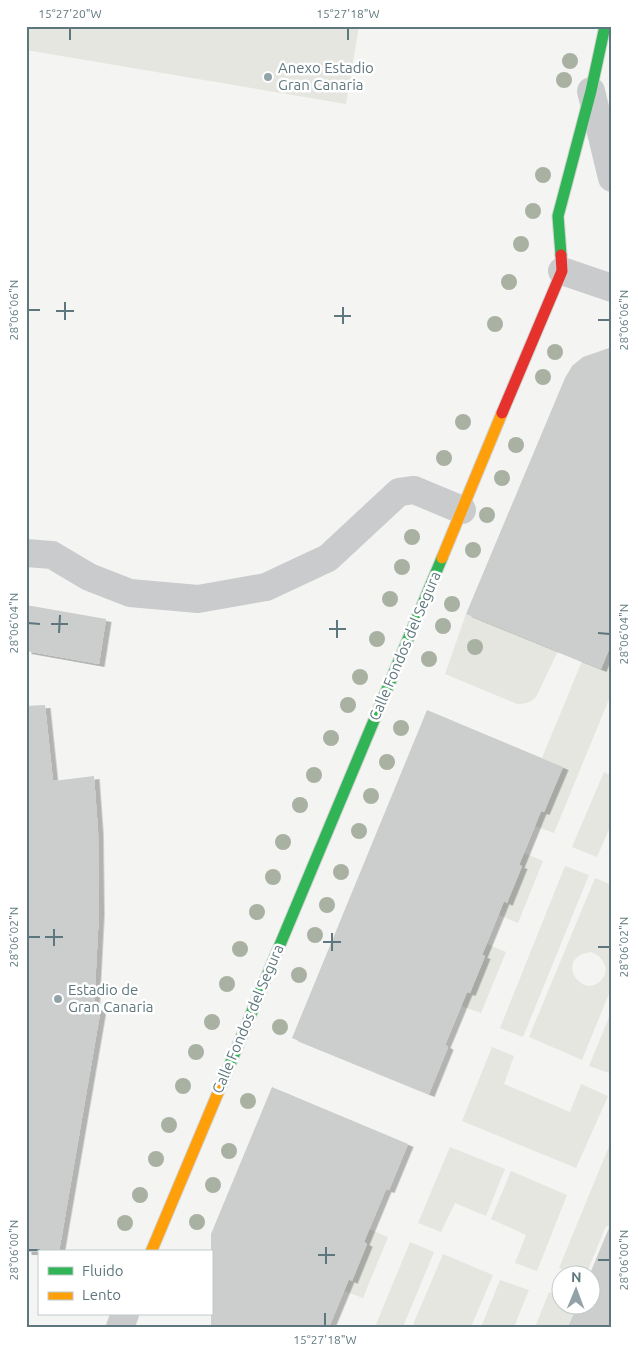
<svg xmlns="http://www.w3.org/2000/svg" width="638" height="1353" font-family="Ubuntu,sans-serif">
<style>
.green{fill:#e4e6df;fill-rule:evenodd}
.building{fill:#cbcecd;filter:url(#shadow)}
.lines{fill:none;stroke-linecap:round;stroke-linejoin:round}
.fast-casing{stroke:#d0d2d2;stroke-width:13}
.slow-casing{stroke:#d0d2d2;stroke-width:13}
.jam-casing{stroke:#d0d2d2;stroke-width:13}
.street{stroke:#cacbcc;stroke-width:28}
.fast{stroke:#30b455;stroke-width:11}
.slow{stroke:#ff9f0a;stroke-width:11}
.jam{stroke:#e5322d;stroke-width:11}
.tree{fill:#a9b1a2}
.ticks{fill:none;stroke:#5e777f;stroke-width:2}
.poi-dot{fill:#92a3a7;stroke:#fff;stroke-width:2}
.labels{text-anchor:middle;stroke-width:5;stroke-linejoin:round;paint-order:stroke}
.poi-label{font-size:15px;fill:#5e777f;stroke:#fff;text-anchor:start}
.street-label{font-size:15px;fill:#5e777f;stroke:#fff}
.neatline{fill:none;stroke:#5e777f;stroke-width:2}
.ticks-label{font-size:12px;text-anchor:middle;fill:#5e777f}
</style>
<defs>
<filter id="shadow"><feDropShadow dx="5.5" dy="3" stdDeviation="0" flood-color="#0004"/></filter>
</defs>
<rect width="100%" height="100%" fill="#f4f4f2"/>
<path class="green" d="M 26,26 L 359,26 L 346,104 L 26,50 Z
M 466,614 L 558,651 L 536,697 C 530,703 525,704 517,704 L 445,674 Z
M 612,642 L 612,692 L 554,833 L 535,826 L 541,811 L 544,812 L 563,767 L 542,758 L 582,661 L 601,669 Z
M 604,772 L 612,776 L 612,828 L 610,827 L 597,857 L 572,847 Z
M 524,853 L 543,861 L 518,923 L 499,915 L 504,901 L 507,902 L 522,867 L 519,865 Z
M 565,866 L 589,875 L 523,1037 L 500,1028 Z
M 595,878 L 612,885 L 612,986 L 582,1060 L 529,1037 ZM 591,952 C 602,956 611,968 602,979 C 583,1003 552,957 591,952 Z
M 487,944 L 506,952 L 481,1013 L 461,1006 L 467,992 L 470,992 L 485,957 L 482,955 Z
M 612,1010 L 612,1074 L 589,1066 Z
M 492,1047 L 514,1056 L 504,1084 L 570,1112 L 581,1084 L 608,1096 L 576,1168 L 462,1121 Z
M 612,1139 L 612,1227 L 606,1226 L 587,1272 L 590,1274 L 589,1275 L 574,1275 L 559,1268 Z
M 450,1147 L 505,1169 L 486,1216 L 455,1203 L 441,1232 L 418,1223 Z
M 511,1171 L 567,1195 L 537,1271 L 515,1263 L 526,1235 L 491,1219 Z
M 369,1229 L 388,1237 L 363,1298 L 344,1291 L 349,1279 L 352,1280 L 367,1244 L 364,1242 Z
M 410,1242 L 434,1252 L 403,1327 L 375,1327 Z
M 443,1254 L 493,1275 L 471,1327 L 412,1327 Z
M 500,1280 L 529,1290 L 514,1327 L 481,1327 Z
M 549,1292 L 557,1295 L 555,1300 L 560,1302 L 560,1306 L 569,1306 L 576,1308 L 568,1327 L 535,1327 Z"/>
<path class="building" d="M 612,347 L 612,642 L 601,669 L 466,614 L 565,378 L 572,366 L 583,357 Z
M 26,605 L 106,619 L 99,664 L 26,651 Z
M 45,705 L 53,781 L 94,776 L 98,831 L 99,912 L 94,1007 L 101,1008 L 59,1252 L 26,1252 L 26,706 Z
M 427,710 L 563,767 L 544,812 L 541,811 L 519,865 L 522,866 L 507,903 L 504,901 L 482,955 L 485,956 L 470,993 L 467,992 L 445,1045 L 448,1047 L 429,1094 L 292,1038 Z
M 272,1087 L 408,1144 L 389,1190 L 386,1189 L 364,1242 L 367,1244 L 352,1281 L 349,1279 L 329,1327 L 211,1327 L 211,1234 Z
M 611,1223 L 612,1327 L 568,1327 L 577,1306 L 590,1306 L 589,1276 Z"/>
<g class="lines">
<g class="fast-casing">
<path id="fast" d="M 561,255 L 558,216 L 591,91 L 605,26
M 220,1088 L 442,558"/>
</g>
<g class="slow-casing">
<path id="slow" d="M 442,558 L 502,413
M 151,1252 L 220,1088"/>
</g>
<g class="jam-casing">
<path id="jam" d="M 502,413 L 562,271 L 561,255"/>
</g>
<path class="street" d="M 591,91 L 612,178
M 562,271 L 612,288
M 26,553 L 52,555 L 89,577 L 130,593 L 198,599 L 266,587 L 328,558 L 399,492 L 414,490 L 462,510
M 120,1327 L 125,1314"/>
<use href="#fast" class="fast"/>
<use href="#slow" class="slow"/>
<use href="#jam" class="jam"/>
</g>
<g class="tree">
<circle cx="570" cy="61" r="8"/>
<circle cx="564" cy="80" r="8"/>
<circle cx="543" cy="175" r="8"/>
<circle cx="533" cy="211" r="8"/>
<circle cx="521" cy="244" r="8"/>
<circle cx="509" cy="282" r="8"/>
<circle cx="495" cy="324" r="8"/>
<circle cx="555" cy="352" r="8"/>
<circle cx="543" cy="377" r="8"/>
<circle cx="463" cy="422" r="8"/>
<circle cx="516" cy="445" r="8"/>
<circle cx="444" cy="458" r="8"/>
<circle cx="502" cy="478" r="8"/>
<circle cx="487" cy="515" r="8"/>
<circle cx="412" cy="537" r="8"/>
<circle cx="473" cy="550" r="8"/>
<circle cx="402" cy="567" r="8"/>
<circle cx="390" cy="599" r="8"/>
<circle cx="452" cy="604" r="8"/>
<circle cx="443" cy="626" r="8"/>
<circle cx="377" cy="639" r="8"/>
<circle cx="475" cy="647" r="8"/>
<circle cx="429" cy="659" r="8"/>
<circle cx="360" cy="677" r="8"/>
<circle cx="348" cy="705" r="8"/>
<circle cx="401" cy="728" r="8"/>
<circle cx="331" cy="738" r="8"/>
<circle cx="387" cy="762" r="8"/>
<circle cx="314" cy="775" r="8"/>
<circle cx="371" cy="796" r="8"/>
<circle cx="300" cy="805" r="8"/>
<circle cx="359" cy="831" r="8"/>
<circle cx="283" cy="842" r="8"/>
<circle cx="341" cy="872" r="8"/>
<circle cx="273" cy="877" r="8"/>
<circle cx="327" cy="905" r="8"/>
<circle cx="257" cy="912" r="8"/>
<circle cx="315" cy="935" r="8"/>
<circle cx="240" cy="949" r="8"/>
<circle cx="299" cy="975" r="8"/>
<circle cx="227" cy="984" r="8"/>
<circle cx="212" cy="1022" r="8"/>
<circle cx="280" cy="1027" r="8"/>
<circle cx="196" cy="1052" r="8"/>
<circle cx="183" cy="1086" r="8"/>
<circle cx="248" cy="1101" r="8"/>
<circle cx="169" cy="1125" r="8"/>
<circle cx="229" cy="1151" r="8"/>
<circle cx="156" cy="1159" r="8"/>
<circle cx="213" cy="1185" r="8"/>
<circle cx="140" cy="1195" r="8"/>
<circle cx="197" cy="1222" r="8"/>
<circle cx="125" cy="1223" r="8"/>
</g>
<path class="ticks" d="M 70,40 L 70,28M 348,40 L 348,28M 28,310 L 40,310M 56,311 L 74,311M 334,316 L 351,316M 65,320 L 65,302M 598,320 L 610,320M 343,324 L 343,307M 28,623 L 40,624M 51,624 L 68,624M 329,629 L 346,629M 59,633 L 60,615M 598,633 L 610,634M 337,638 L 337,620M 28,937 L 40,937M 45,937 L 63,937M 323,942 L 341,942M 54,946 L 54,929M 598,947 L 610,947M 332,951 L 332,933M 28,1250 L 40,1250M 318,1255 L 335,1255M 598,1260 L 610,1260M 326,1264 L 326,1247M 325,1326 L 325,1313"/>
<g class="poi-dot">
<circle cx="268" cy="77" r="5"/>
<circle cx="58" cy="999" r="5"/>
</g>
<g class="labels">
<g class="poi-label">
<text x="278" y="73">Anexo Estadio<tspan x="278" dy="17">Gran Canaria</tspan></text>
<text x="68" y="995">Estadio de<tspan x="68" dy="17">Gran Canaria</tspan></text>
</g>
<g class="street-label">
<text transform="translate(405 646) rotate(-67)" y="5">Calle Fondos del Segura</text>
<text transform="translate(248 1019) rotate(-67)" y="5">Calle Fondos del Segura</text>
</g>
</g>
<rect width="638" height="1353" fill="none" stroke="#ffffff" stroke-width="55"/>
<rect x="38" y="1250" width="175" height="65" fill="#ffffff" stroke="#bfc9cc"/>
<rect x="48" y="1267" width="25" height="8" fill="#30b455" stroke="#bfc9cc"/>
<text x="82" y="1276" font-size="15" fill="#5e777f">Fluido</text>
<rect x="48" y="1292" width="25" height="8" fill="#ff9f0a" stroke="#bfc9cc"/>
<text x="82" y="1300" font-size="15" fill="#5e777f">Lento</text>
<g transform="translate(576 1290) rotate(1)"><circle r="24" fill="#ffffff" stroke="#bfc9cc"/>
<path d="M0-4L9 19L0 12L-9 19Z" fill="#92a3a7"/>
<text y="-8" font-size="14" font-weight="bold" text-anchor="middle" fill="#5e777f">N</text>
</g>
<rect x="28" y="28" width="582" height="1298" class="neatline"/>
<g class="ticks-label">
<text x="70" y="18">15°27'20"W</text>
<text x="348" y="18">15°27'18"W</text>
<text transform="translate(14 310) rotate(-90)" y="4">28°06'06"N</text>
<text transform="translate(624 320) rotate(-90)" y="4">28°06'06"N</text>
<text transform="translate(14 623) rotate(-90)" y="4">28°06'04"N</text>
<text transform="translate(624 634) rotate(-90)" y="4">28°06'04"N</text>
<text transform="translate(14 937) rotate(-90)" y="4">28°06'02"N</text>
<text transform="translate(624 947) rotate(-90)" y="4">28°06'02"N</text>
<text transform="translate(14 1250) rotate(-90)" y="4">28°06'00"N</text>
<text transform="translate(624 1260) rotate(-90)" y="4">28°06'00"N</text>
<text x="325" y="1344">15°27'18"W</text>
</g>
</svg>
